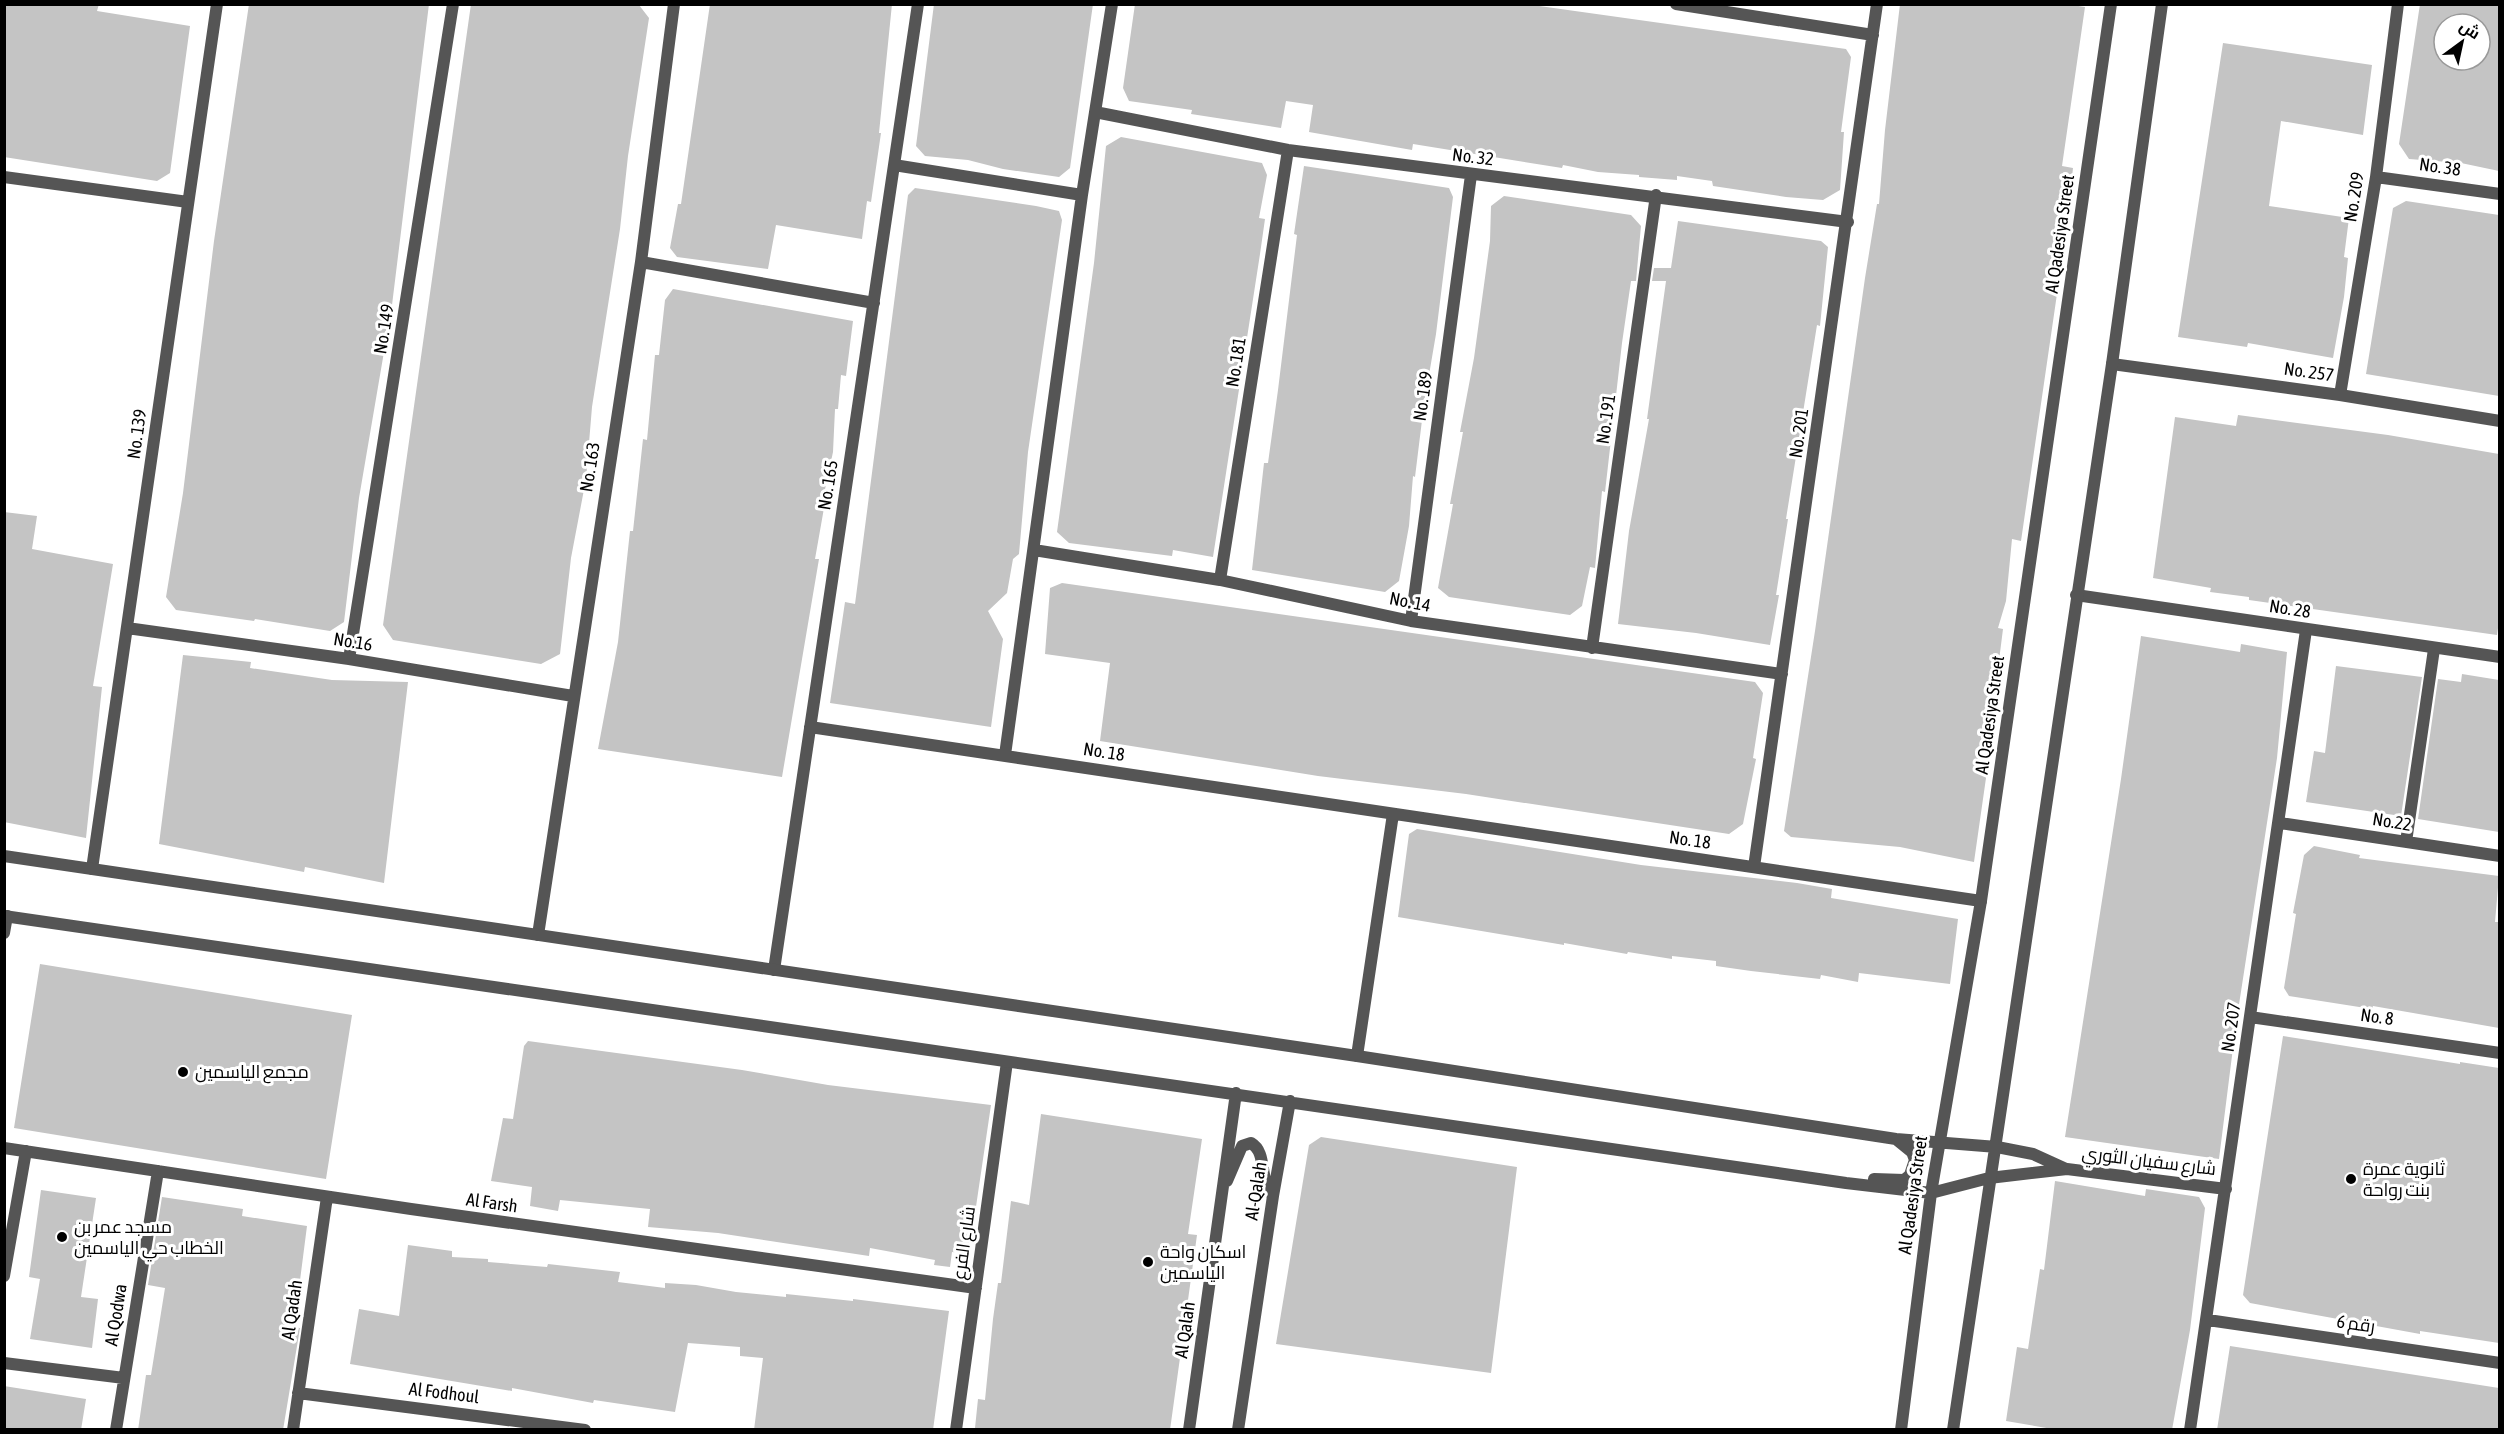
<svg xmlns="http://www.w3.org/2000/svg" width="2504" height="1434" font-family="'Asap Condensed',Cairo,sans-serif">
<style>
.building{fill:#c4c4c4;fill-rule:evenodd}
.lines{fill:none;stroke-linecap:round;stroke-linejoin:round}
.minor{stroke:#555;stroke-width:12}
.tertiary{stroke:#555;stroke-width:12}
.poi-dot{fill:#000;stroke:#fff;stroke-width:2}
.labels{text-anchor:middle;stroke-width:6;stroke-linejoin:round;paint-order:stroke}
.street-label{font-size:18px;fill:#000;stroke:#fff}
.poi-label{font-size:18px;fill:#000;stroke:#fff;text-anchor:start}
</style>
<rect width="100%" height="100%" fill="#fff"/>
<path class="building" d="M 4,4 L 99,4 L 97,11 L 190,26 L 170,173 L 157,181 L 4,157 Z
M 249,4 L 429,4 L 392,305 L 359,498 L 344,622 L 330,631 L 255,619 L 254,621 L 176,610 L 166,597 L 183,493 L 214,241 Z
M 471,4 L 635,4 L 639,5 L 649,18 L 628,156 L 620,229 L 592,407 L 586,479 L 571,558 L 560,654 L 541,664 L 393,640 L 383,625 Z
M 710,4 L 892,4 L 879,133 L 881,133 L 871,202 L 867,201 L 862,239 L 776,225 L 768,269 L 677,257 L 670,248 L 678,204 L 681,204 Z
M 934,4 L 1093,4 L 1070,168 L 1059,177 L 1003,169 L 968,160 L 925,156 L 916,146 Z
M 1135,4 L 1525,4 L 1846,49 L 1851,57 L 1841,132 L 1844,132 L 1840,190 L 1823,200 L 1786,197 L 1713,186 L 1712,181 L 1677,176 L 1677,180 L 1639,177 L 1639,175 L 1598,172 L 1563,165 L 1562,168 L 1413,144 L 1412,150 L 1309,132 L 1313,105 L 1286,101 L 1281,128 L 1191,114 L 1192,110 L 1129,101 L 1123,88 Z
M 1900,4 L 2065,4 L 2085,7 L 2062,166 L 2073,168 L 2065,239 L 2021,541 L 2012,539 L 2006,601 L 1998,628 L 2003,629 L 1993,708 L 1996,708 L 1974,862 L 1900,847 L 1791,837 L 1784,831 L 1815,631 L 1865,278 L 1877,204 L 1879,204 L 1885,130 Z
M 2420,4 L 2499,4 L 2499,171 L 2461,163 L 2409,159 L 2399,144 ZM 2444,24 L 2480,24 L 2480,60 L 2444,60 Z
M 2223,43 L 2372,65 L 2363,135 L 2281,121 L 2269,206 L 2349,218 L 2344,257 L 2348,258 L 2344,297 L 2333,358 L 2248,343 L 2247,347 L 2178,337 Z
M 1121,137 L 1262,163 L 1267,175 L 1259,218 L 1265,219 L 1260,254 L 1213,557 L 1173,550 L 1172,556 L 1069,543 L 1057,532 L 1094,263 L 1106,146 Z
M 1304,166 L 1449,188 L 1453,197 L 1436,334 L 1424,404 L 1415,477 L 1413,476 L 1409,526 L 1399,581 L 1385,592 L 1252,570 L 1264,463 L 1268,463 L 1278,390 L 1297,235 L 1294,234 Z
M 915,188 L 1036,206 L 1059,211 L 1062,220 L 1028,452 L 1019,554 L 1013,559 L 1007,593 L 988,611 L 1003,639 L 991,727 L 830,703 L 845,602 L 855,604 L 908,195 Z
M 1504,196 L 1631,215 L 1641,226 L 1636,281 L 1631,281 L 1622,343 L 1605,492 L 1602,491 L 1595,568 L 1590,567 L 1582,606 L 1570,615 L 1449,597 L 1438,588 L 1453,504 L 1450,504 L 1463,432 L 1460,432 L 1474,358 L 1490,241 L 1491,206 Z
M 2406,201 L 2499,215 L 2499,396 L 2366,374 L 2393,208 Z
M 1678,221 L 1821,241 L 1828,247 L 1820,326 L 1817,325 L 1786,519 L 1788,519 L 1776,595 L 1779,595 L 1770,645 L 1696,633 L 1618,624 L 1629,531 L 1649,419 L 1647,419 L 1666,281 L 1652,281 L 1654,268 L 1671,268 Z
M 673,289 L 853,321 L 846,376 L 841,375 L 838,409 L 835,409 L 833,452 L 821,508 L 824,508 L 815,559 L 819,559 L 782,777 L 598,749 L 618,642 L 630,531 L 633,531 L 643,439 L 647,440 L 655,355 L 659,355 L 665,300 Z
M 2238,415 L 2388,435 L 2499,454 L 2499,621 L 2497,635 L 2249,600 L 2249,597 L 2210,592 L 2211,588 L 2153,578 L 2175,417 L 2236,426 Z
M 4,512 L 37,516 L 32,549 L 113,564 L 93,686 L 102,687 L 86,838 L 4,822 Z
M 1062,583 L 1755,682 L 1763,693 L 1753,758 L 1756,759 L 1743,824 L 1729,834 L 1466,794 L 1318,776 L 1100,741 L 1110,663 L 1045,654 L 1050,588 Z
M 2141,636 L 2240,652 L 2241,644 L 2287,652 L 2277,758 L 2236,1024 L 2219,1159 L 2065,1137 L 2121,779 Z
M 183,655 L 251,662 L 250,668 L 332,680 L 408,682 L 384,883 L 305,867 L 304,872 L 159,844 Z
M 2336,666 L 2422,677 L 2401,816 L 2306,802 L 2314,751 L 2325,753 Z
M 2462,674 L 2499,680 L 2499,832 L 2418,819 L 2438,679 L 2461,682 Z
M 1417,829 L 1641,865 L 1797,883 L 1832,889 L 1831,898 L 1958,919 L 1950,984 L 1859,973 L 1858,982 L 1821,975 L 1820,979 L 1751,971 L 1716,966 L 1716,961 L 1672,956 L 1672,959 L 1628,952 L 1627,954 L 1564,943 L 1564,945 L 1398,917 L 1409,834 Z
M 2314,846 L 2360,855 L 2359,858 L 2499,876 L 2495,922 L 2499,922 L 2499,1028 L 2373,1006 L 2372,1009 L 2289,996 L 2284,988 L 2296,914 L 2293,913 L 2304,855 Z
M 40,964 L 352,1015 L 326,1179 L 14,1128 Z
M 2283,1036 L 2460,1064 L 2460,1062 L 2499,1068 L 2499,1343 L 2420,1331 L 2420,1334 L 2250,1303 L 2243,1295 Z
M 528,1041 L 742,1070 L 828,1085 L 991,1105 L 969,1254 L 952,1252 L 950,1267 L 934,1265 L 935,1260 L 870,1248 L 869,1256 L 718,1233 L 648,1227 L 650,1209 L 560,1200 L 558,1211 L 530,1206 L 532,1187 L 491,1181 L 503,1118 L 513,1119 L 524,1046 Z
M 1041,1114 L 1202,1139 L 1188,1234 L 1197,1235 L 1170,1430 L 975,1428 L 978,1399 L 985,1400 L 993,1319 L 998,1283 L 1001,1283 L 1011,1201 L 1029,1205 Z
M 1321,1137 L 1517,1167 L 1491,1373 L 1276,1344 L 1309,1145 Z
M 2055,1181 L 2145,1196 L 2146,1189 L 2199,1197 L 2205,1208 L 2190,1330 L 2172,1430 L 2058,1430 L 2006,1421 L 2017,1347 L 2028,1349 L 2040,1269 L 2044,1270 Z
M 41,1190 L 96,1198 L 81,1297 L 98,1299 L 92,1348 L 30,1339 L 40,1279 L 29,1277 Z
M 162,1197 L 243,1209 L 242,1216 L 307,1226 L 294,1327 L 300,1328 L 283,1430 L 138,1430 L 146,1375 L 151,1375 L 165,1288 L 148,1285 Z
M 408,1245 L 452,1251 L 452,1257 L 488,1259 L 488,1262 L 547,1267 L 548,1264 L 620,1272 L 618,1282 L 665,1288 L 665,1283 L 696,1285 L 736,1292 L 786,1297 L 786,1294 L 853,1301 L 853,1299 L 949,1311 L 933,1430 L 754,1430 L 763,1358 L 740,1356 L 740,1347 L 688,1343 L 675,1412 L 594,1400 L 593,1403 L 512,1388 L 512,1391 L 350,1364 L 359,1309 L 399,1316 Z
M 2230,1346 L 2499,1388 L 2499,1430 L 2217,1430 Z
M 4,1386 L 86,1399 L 81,1430 L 4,1430 Z"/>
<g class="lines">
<path class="minor" d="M 1676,4 L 1873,35
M 1095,112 L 1288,150 L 1848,222
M 894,165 L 1082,195
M 4,177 L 188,202
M 2376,177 L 2500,194
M 641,262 L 874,303
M 2112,364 L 2340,395 L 2500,421
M 2340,395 L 2376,177 L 2398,4
M 1034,550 L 1220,580 L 1411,621 L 1782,674
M 1220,580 L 1288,150
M 2076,595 L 2500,657
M 1411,621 L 1471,175
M 127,628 L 349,659 L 573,696
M 1592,648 L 1656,195
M 349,659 L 453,4
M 810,727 L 1981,901
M 1005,755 L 1082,195 L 1112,4
M 2280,823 L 2500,856
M 2406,842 L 2434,649
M 1754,867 L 1877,4
M 92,869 L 217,4
M 4,933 L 7,916
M 538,935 L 641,262 L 674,4
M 774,970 L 918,4
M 2250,1017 L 2500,1053
M 1357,1056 L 1393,814
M 1997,1147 L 2033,1154 L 2066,1169
M 4,1148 L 411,1209 L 976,1288
M 1989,1178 L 2067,1169 L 2226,1189
M 4,1276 L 26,1151
M 2208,1320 L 2500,1363
M 4,1363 L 124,1378
M 298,1393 L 585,1430
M 116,1430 L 158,1171
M 293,1430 L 327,1197
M 956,1430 L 1007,1062
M 2190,1430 L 2306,630"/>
<path class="tertiary" d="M 4,856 L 1357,1056 L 1896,1139 L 1997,1147
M 4,916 L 1846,1183 L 1931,1193 L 1989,1178
M 1874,1179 L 1904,1180 L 1910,1175 L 1915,1160 L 1912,1152 L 1896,1139
M 1227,1181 L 1242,1146 L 1251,1143 C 1268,1153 1258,1179 1273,1196
M 1189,1430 L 1236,1093
M 1238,1430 L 1273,1196 L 1290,1101
M 1901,1430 L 1931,1193 L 1981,901 L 2111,4
M 1953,1430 L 2112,364 L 2162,4"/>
</g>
<g class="poi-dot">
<circle cx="183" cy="1072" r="6"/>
<circle cx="2351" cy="1179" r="6"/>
<circle cx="62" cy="1237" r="6"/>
<circle cx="1148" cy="1262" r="6"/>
</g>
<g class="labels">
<g class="street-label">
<text transform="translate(1473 157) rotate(7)" y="6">No. 32</text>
<text transform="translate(2440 167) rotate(8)" y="6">No. 38</text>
<text transform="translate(2354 197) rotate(-81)" y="6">No. 209</text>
<text transform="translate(2060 234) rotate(-82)" y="6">Al Qadesiya Street</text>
<text transform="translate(384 329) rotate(-81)" y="6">No. 149</text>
<text transform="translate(1236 362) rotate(-81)" y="6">No. 181</text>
<text transform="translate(2309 372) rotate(8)" y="6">No. 257</text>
<text transform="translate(1423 396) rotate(-82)" y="6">No. 189</text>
<text transform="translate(1606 419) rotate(-82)" y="6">No. 191</text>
<text transform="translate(1799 433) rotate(-82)" y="6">No. 201</text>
<text transform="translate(137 434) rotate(-82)" y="6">No. 139</text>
<text transform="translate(590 467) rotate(-81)" y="6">No. 163</text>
<text transform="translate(828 485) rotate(-81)" y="6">No. 165</text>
<text transform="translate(1410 602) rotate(11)" y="6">No. 14</text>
<text transform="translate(2290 609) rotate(9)" y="6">No. 28</text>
<text transform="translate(353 642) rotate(9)" y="6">No.16</text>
<text transform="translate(1990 715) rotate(-82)" y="6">Al Qadesiya Street</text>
<text transform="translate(1104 752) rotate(9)" y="6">No. 18</text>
<text transform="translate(2392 822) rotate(9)" y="6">No.22</text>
<text transform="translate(1690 840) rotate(8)" y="6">No. 18</text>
<text transform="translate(2377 1017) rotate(8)" y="6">No. 8</text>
<text transform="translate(2231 1027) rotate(-82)" y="6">No. 207</text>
<text transform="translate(2149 1161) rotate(7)" y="6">شارع سفيان الثوري</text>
<text transform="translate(1256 1191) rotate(-81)" y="6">Al-Qalah</text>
<text transform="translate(1913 1195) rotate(-82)" y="6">Al Qadesiya Street</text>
<text transform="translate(492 1203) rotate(8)" y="6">Al Farsh</text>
<text transform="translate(964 1243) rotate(-82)" y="6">شارع الفرع</text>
<text transform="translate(292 1310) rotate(-82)" y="6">Al Qadah</text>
<text transform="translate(116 1315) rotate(-81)" y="6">Al Qodwa</text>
<text transform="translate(2356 1324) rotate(8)" y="6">رقم 6</text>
<text transform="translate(1185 1330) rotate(-82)" y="6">Al Qalah</text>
<text transform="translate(444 1393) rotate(7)" y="6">Al Fodhoul</text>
</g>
<g class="poi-label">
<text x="195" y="1078">مجمع الياسمين</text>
<text x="2363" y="1175">ثانوية عمرة<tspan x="2363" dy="21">بنت رواحة</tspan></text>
<text x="74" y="1233">مسجد عمر بن<tspan x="74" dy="21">الخطاب حي الياسمين</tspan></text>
<text x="1160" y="1258">اسكان واحة<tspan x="1160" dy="21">الياسمين</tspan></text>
</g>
</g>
<rect width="2504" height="1434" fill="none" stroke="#000000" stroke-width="12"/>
<g transform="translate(2462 42) rotate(33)"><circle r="28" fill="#ffffff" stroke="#999999" stroke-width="1.5"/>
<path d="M0-4.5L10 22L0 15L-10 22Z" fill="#000000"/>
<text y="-9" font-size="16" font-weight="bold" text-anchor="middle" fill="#000000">ش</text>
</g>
</svg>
